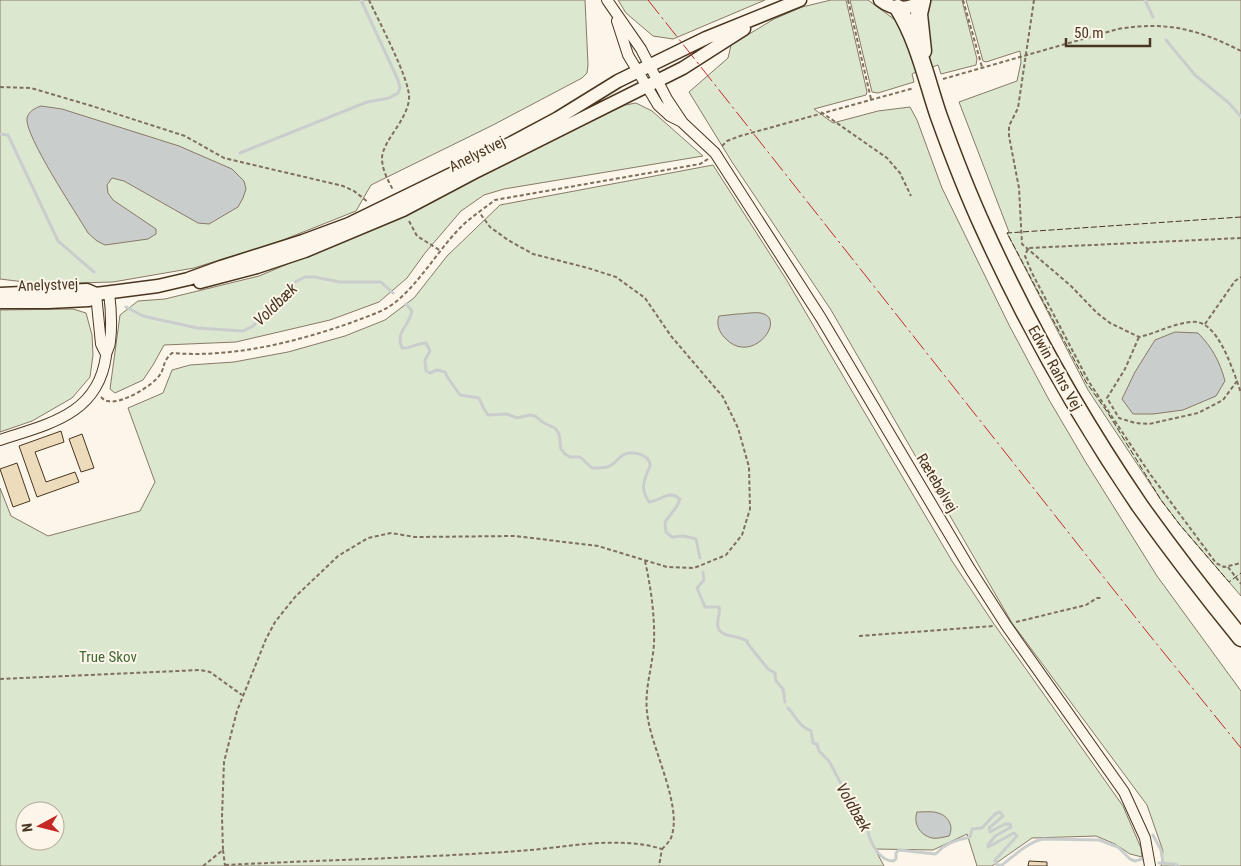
<svg xmlns="http://www.w3.org/2000/svg" width="1241" height="866" font-family="'Roboto Condensed',sans-serif">
<style>
.green{fill:#dce7d0;stroke:#887966;fill-rule:evenodd}
.water{fill:#c9cecd;stroke:#887966}
.lines{fill:none;stroke-linecap:round;stroke-linejoin:round}
.stream{stroke:#c9cecd;stroke-width:3}
.building{fill:#ecdcbc;stroke:#4a3520}
.minor-casing{stroke:#4a3520;stroke-width:12}
.tertiary-casing{stroke:#4a3520;stroke-width:15}
.trunk-casing{stroke:#4a3520;stroke-width:19}
.path{stroke:#7f6f5c;stroke-width:2;stroke-dasharray:4 2.5;stroke-linecap:butt}
.minor{stroke:#fbf6e9;stroke-width:10}
.tertiary{stroke:#fbf6e9;stroke-width:12}
.trunk{stroke:#fbf6e9;stroke-width:16}
.fence{stroke:#4a3520;stroke-width:1;stroke-dasharray:6 2.5;stroke-linecap:butt}
.power{stroke:#c62828;stroke-width:1;stroke-dasharray:18 4 2.5 4;stroke-linecap:butt}
.labels{text-anchor:middle;stroke-width:4;stroke-linejoin:round;paint-order:stroke}
.street-label{font-size:15px;fill:#4a3520;stroke:#fbf6e9}
.park-label{font-size:15px;fill:#436837;stroke:#fbf6e9}
.water-label{font-size:16px;font-style:italic;fill:#4a3520;stroke:#fbf6e9}
</style>
<rect width="100%" height="100%" fill="#fbf6e9"/>
<path class="green" d="M 0,0 L 585,0 L 588,65 L 587,73 L 582,78 L 493,125 L 371,185 L 356,211 L 283,240 L 194,268 L 113,282 L 41,284 L 0,279 Z
M 618,0 L 765,0 L 673,39 L 653,36 L 626,13 Z
M 831,0 L 846,0 L 867,92 L 866,95 L 814,109 L 833,123 L 878,111 L 910,107 L 917,120 L 942,188 L 1009,325 L 1048,398 L 1085,461 L 1157,576 L 1241,691 L 1241,866 L 1161,866 L 1163,851 L 1147,805 L 1012,623 L 831,310 L 732,162 L 689,92 L 728,58 L 731,45 L 774,19 L 802,7 Z
M 850,0 L 868,0 L 902,25 L 918,71 L 912,74 L 914,82 L 878,93 L 872,92 Z
M 932,0 L 962,0 L 977,59 L 976,65 L 941,74 L 938,65 L 932,67 C 927,48 918,17 932,0 Z
M 966,0 L 1241,0 L 1241,596 L 1180,525 L 1161,500 L 1088,390 L 1007,233 L 1009,232 L 959,102 L 1017,81 L 1021,62 L 1020,51 L 986,62 L 983,61 Z
M 636,103 L 652,111 L 703,156 L 504,189 L 484,195 L 461,211 L 425,253 L 407,278 L 379,302 L 330,320 L 236,342 L 164,345 L 153,365 L 143,380 L 115,393 L 110,389 L 120,315 L 138,301 L 165,299 L 259,276 L 409,213 L 475,177 L 625,105 Z
M 713,165 L 786,279 L 952,561 L 994,624 L 1123,806 L 1141,848 L 1142,857 L 1130,854 L 1115,844 L 1096,836 L 1032,838 L 992,866 L 977,866 L 967,834 L 933,850 L 875,849 L 884,866 L 0,866 L 0,488 L 11,516 L 48,536 L 140,511 L 155,482 L 128,408 L 163,393 L 172,370 L 190,365 L 234,362 L 288,352 L 345,336 L 385,320 L 414,298 L 447,256 L 500,205 ZM 25,811 L 55,811 L 55,841 L 25,841 Z
M 73,309 L 86,313 L 92,335 L 93,355 L 90,377 L 72,398 L 32,421 L 0,432 L 0,310 Z"/>
<path class="water" d="M 41,106 L 62,109 L 179,146 L 232,169 L 244,181 L 246,189 L 243,198 L 238,207 L 209,224 L 198,223 L 124,181 L 112,178 L 107,185 L 108,193 L 113,200 L 156,229 L 156,234 L 148,239 L 105,245 L 97,241 L 88,233 C 77,214 24,135 27,118 C 29,111 35,108 41,106 Z
M 737,314 C 745,314 757,311 764,314 C 785,322 751,366 725,338 C 719,332 716,324 719,316 Z
M 1175,332 L 1198,333 C 1212,347 1220,362 1225,381 L 1216,396 L 1183,410 L 1153,414 L 1133,414 L 1122,399 L 1135,372 L 1155,340 Z
M 917,812 C 923,812 933,811 938,813 C 949,816 954,827 949,836 C 944,837 937,839 932,838 C 920,835 913,824 917,812 Z"/>
<g class="lines">
<path class="stream" d="M 1145,0 L 1153,17
M 1166,40 L 1195,75 L 1230,104 L 1241,117
M 0,134 L 8,135 L 58,241 L 94,272
M 240,153 L 367,102 L 389,98 L 398,93 L 400,88 L 398,80 L 361,0
M 406,304 L 412,311 C 409,327 395,331 402,348 C 410,349 416,343 426,343 L 430,351 L 425,360 L 426,371 L 430,373 L 437,370 L 445,372 L 448,378 L 460,395 L 479,398 L 484,409 L 488,415 L 507,414 L 517,418 L 530,415 L 535,416 L 544,423 L 555,428 L 559,434 L 561,449 L 565,454 L 570,457 L 580,457 L 592,468 C 597,468 602,468 607,467 C 615,465 617,459 623,455 C 630,450 651,454 650,466 C 650,467 647,472 647,473 C 642,485 642,491 649,502 C 661,501 669,489 680,499 L 677,506 L 665,522 L 666,532 L 672,537 L 684,536 L 696,539 L 700,558
M 126,307 L 143,316 L 197,328 L 243,331 L 253,326 L 295,282 L 305,277 L 314,277 L 340,282 L 381,282 L 393,293
M 703,572 L 704,580 L 697,588 L 705,607 L 719,607 C 721,613 716,620 718,627 C 721,638 739,635 747,641 L 748,644 L 768,669 L 775,673 L 776,681 L 783,689 L 785,702
M 788,708 C 797,718 799,726 811,731 L 813,743 L 817,744 L 819,751 L 829,761 L 847,795 L 854,800 L 860,821 C 861,821 866,824 867,825 C 870,828 868,833 869,836 C 873,847 881,861 893,861 L 896,859 L 896,853 L 899,850 L 935,854 C 939,852 940,848 945,846 C 952,841 961,839 970,837 L 972,829 L 982,828 L 995,814 L 1000,812 L 1003,816 L 989,828 L 990,832 L 1005,824 L 1010,824 L 1011,827 L 995,836 L 988,845 L 988,847 L 1014,833 L 1017,836 L 995,860 L 997,865 L 1002,865 C 1014,856 1028,842 1043,839 L 1099,840 L 1118,847 L 1130,859 L 1135,861 L 1142,859
M 1153,835 L 1161,850 L 1163,863
M 1159,863 L 1175,864 L 1179,866"/>
</g>
<path class="building" d="M 61,431 L 64,442 L 35,452 L 46,482 L 75,472 L 79,482 L 37,497 L 19,446 Z
M 82,434 L 94,468 L 81,472 L 69,439 Z
M 17,463 L 30,501 L 13,507 L 0,469 Z
M 1029,861 L 1047,862 L 1047,866 L 1028,866 Z"/>
<g class="lines">
<g class="minor-casing">
<path id="minor" d="M 607,0 L 641,49 L 667,99 L 683,123 L 715,153 L 821,318 L 970,569 L 1006,625 L 1124,792 L 1145,838 L 1150,866
M 617,21 L 628,55 L 658,105 L 670,116 L 682,122
M 96,294 L 101,344 L 106,354
M 0,440 C 48,424 98,415 106,356 C 106,351 110,347 110,342 C 112,326 111,308 109,292"/>
</g>
<g class="tertiary-casing">
<path id="tertiary" d="M 880,0 C 894,11 910,10 923,0
M 200,282 L 257,267 L 305,251 L 403,210 L 473,173 L 683,68 L 744,29
M 0,294 L 87,290 L 96,294
M 0,302 L 48,302 L 89,300 L 96,294 L 158,286 L 188,279 L 221,267 L 303,241 L 349,224 L 470,165 L 558,118 L 618,81 L 706,38 L 800,0"/>
</g>
<g class="trunk-casing">
<path id="trunk" d="M 922,1 L 919,14 L 923,51
M 898,8 C 918,40 926,78 938,114 C 952,153 967,192 984,229 C 1028,326 1080,418 1140,506 C 1172,551 1206,595 1241,638"/>
</g>
<path class="path" d="M 369,0 C 378,20 411,81 409,99 C 407,121 383,140 382,158 C 382,170 388,180 393,190
M 848,0 L 871,99
M 963,0 L 982,67
M 1034,0 L 1018,108 L 1009,126 L 1009,136 L 1019,188 L 1022,244 L 1071,286 L 1097,313 L 1110,323 L 1139,337 C 1157,333 1174,323 1192,322 C 1216,319 1230,363 1237,381 L 1223,400 L 1198,413 L 1149,424 L 1135,423 L 1119,418 L 1107,398 L 1125,369 L 1139,337
M 943,79 L 1118,29 C 1166,21 1198,29 1241,51
M 0,87 L 31,88 L 92,106 L 185,136 L 224,158 L 343,186 L 354,191 L 368,202
M 821,112 L 887,158 L 900,173 L 911,196
M 722,146 L 727,141 L 740,136 L 914,88
M 409,221 L 417,236 L 441,251
M 1241,238 L 1028,248 L 1025,256 L 1032,273 L 1089,382 L 1150,474 L 1216,563 L 1224,567 L 1241,563
M 1205,324 L 1235,281 L 1241,277
M 1237,381 L 1241,393
M 101,397 C 103,399 105,401 108,401 C 120,405 152,386 159,376 C 166,367 161,363 172,353 C 233,358 296,342 353,322 C 368,316 386,311 398,300 C 421,280 436,254 457,231 C 468,219 482,210 495,200 L 700,164 L 708,159
M 645,561 C 651,588 655,616 654,644 C 652,670 643,692 648,719 C 653,751 683,808 671,838 C 669,842 665,846 662,849
M 1228,567 L 1241,584
M 1016,622 L 1086,605 L 1097,598 L 1102,598
M 859,636 L 994,626
M 0,679 L 200,670 L 210,672 L 242,695
M 223,850 L 225,866
M 225,865 C 323,860 421,858 518,851 C 565,848 616,835 662,849 L 659,866
M 203,866 L 223,850 L 222,817 L 224,762 L 237,711 L 266,639 L 275,622 L 295,597 L 338,556 L 368,538 L 391,533 L 415,537 L 515,536 L 598,546 L 667,567 L 694,568 L 726,555 L 742,535 L 750,509 L 749,467 L 738,428 L 723,397 L 671,336 L 645,298 L 616,277 L 588,268 L 533,254 L 508,240 L 490,227 L 479,212"/>
<use href="#minor" class="minor"/>
<use href="#tertiary" class="tertiary"/>
<use href="#trunk" class="trunk"/>
<path class="fence" d="M 1241,217 L 1007,233 L 1086,382 L 1108,413 L 1161,500 L 1180,525 L 1229,582 L 1241,573"/>
<path class="power" d="M 648,0 L 1147,632 L 1241,748"/>
</g>
<g class="labels">
<g class="street-label">
<text transform="translate(477 154) rotate(-27)" y="5">Anelystvej</text>
<text transform="translate(48 285) rotate(-2)" y="5">Anelystvej</text>
<text transform="translate(1055 368) rotate(61)" y="5">Edwin Rahrs Vej</text>
<text transform="translate(937 483) rotate(59)" y="5">Rætebølvej</text>
</g>
<g class="park-label">
<text x="108" y="662">True Skov</text>
</g>
<g class="water-label">
<text transform="translate(275 304) rotate(-44)" y="6">Voldbæk</text>
<text transform="translate(854 807) rotate(60)" y="6">Voldbæk</text>
</g>
</g>
<g transform="translate(40 826) rotate(263)"><circle r="24" fill="#fbf6e9" stroke="#b4a999"/>
<path d="M0-4L9 19L0 12L-9 19Z" fill="#c62828"/>
<text y="-8" font-size="14" font-weight="bold" text-anchor="middle" fill="#4a3520">N</text>
</g>
<path d="M1066 38v8h84v-8" fill="none" stroke="#4a3520" stroke-width="2.5"/>
<text x="1074" y="38" font-size="15" fill="#4a3520" stroke="#fbf6e9" stroke-width="4" paint-order="stroke">50 m</text>
</svg>
